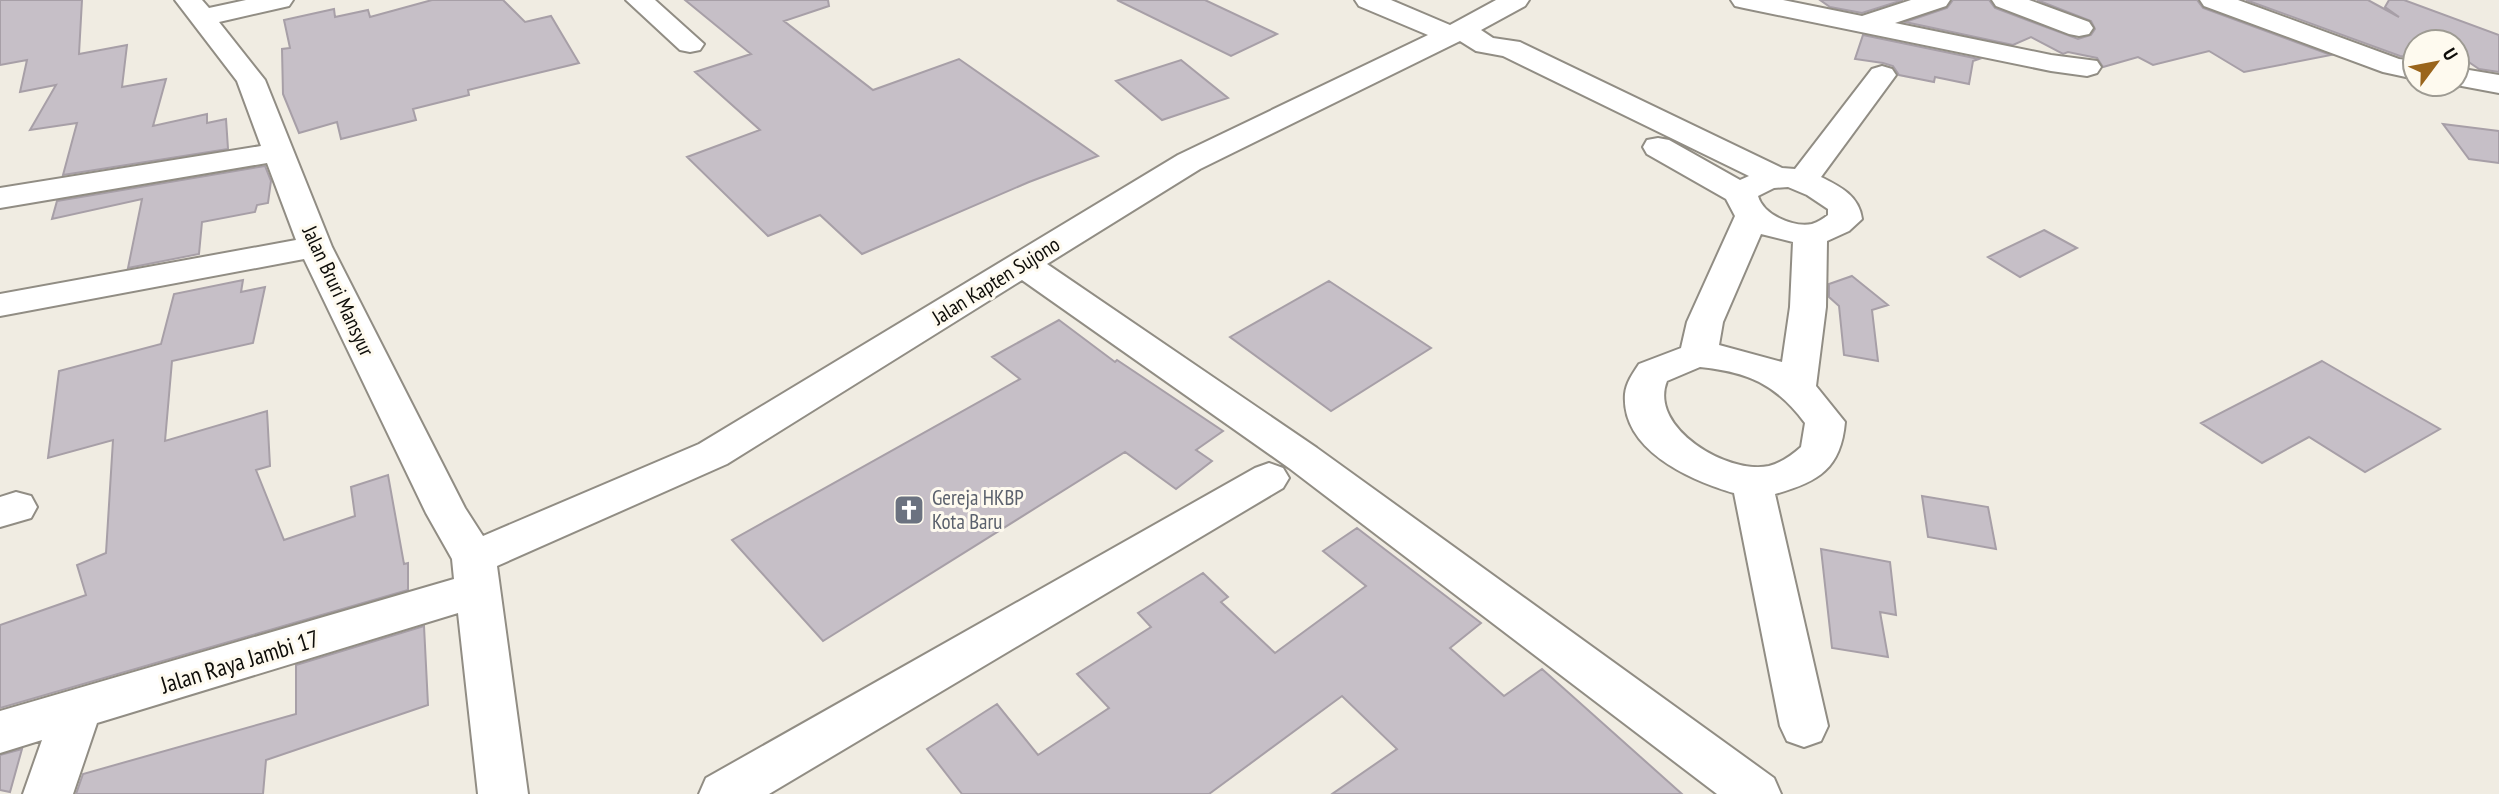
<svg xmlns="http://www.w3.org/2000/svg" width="2499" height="794" font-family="'PT Sans Narrow',sans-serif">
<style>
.building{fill:#c6bfc7;stroke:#a79fa7;stroke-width:2}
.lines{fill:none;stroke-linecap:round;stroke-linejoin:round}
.minor-casing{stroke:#918d84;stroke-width:4}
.minor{fill:#fff;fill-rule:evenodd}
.labels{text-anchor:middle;stroke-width:6;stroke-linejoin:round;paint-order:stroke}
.street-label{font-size:21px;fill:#0e0d09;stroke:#fefaef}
.worship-label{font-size:21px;fill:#5b616d;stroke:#fefaef;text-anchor:start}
.near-street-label{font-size:24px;fill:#0e0d09;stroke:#fefaef}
</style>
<rect width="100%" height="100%" fill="#f0ece2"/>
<path class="building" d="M 0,0 L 82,0 L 79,54 L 127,45 L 122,87 L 166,79 L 153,126 L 207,114 L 207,123 L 226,119 L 228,149 L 63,175 L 77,123 L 30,130 L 56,85 L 20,92 L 27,60 L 0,65 Z
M 432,0 L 503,0 L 525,22 L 551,16 L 579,63 L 468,90 L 469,95 L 413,109 L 416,120 L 341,139 L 337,122 L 299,133 L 283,94 L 282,49 L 290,48 L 284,20 L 334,9 L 335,17 L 368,10 L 370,17 Z
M 685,0 L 828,0 L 829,6 L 784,21 L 873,90 L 959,59 L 1098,156 L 1029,182 L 862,254 L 820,215 L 768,236 L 687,157 L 760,130 L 695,72 L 751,54 Z
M 1117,0 L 1205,0 L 1277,34 L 1231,56 Z
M 1820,0 L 1903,0 L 1862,13 L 1830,7 Z
M 1953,0 L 1989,0 L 1995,8 L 2078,39 L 2091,35 L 2095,29 L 2091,21 L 2037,0 L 2197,0 L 2203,8 L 2331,55 L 2244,72 L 2209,51 L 2153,65 L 2138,57 L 2103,67 L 2097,58 L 2068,52 L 2063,54 L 2031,37 L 2013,45 L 1905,22 L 1947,8 Z
M 2246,0 L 2368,0 L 2399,17 L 2385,7 L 2389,0 L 2404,0 L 2499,35 L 2499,72 L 2479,69 L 2457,54 L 2457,42 L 2415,42 L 2415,58 L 2400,56 Z
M 1863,35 L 1979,59 L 1973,61 L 1969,84 L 1935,77 L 1934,82 L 1899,75 L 1893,66 L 1883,63 L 1855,59 Z
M 1181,60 L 1228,98 L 1162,120 L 1116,81 Z
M 2443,124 L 2499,131 L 2499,163 L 2469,159 Z
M 265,166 L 271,181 L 268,203 L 257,205 L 255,212 L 202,222 L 199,254 L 128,268 L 142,199 L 52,219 L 57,201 Z
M 2044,230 L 2077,248 L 2020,277 L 1988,257 Z
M 1852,276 L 1888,305 L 1872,310 L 1878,361 L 1844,355 L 1839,306 L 1829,297 L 1829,284 Z
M 243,280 L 241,292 L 265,287 L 253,343 L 172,361 L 165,441 L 267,411 L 270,466 L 256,470 L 284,540 L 355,516 L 351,487 L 388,475 L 404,564 L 408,563 L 408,590 L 0,708 L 0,625 L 86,595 L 77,565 L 106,553 L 113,440 L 48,458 L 59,371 L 161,344 L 174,294 Z
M 1329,281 L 1431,348 L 1331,411 L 1230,337 Z
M 1059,320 L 1115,362 L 1117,360 L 1223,431 L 1196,450 L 1212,461 L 1176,489 L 1125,452 L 823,641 L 732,540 L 1020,379 L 992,357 Z
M 2322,361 L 2384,397 L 2440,429 L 2365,472 L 2309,437 L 2262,463 L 2201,423 Z
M 1922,496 L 1988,507 L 1996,549 L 1928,537 Z
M 1357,528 L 1481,623 L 1450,648 L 1504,696 L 1542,669 L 1682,794 L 1332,794 L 1397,749 L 1342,696 L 1209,794 L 962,794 L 927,749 L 997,704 L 1038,755 L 1109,708 L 1077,674 L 1151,627 L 1138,613 L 1203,573 L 1228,597 L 1221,602 L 1275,653 L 1366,586 L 1323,551 Z
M 1821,549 L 1890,562 L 1896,615 L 1880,612 L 1888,657 L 1832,648 Z
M 424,626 L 428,705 L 266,760 L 263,794 L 76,794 L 83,774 L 296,714 L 296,665 Z
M 22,749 L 10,792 L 0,790 L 0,755 Z"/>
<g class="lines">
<g class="minor-casing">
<path id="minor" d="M 175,0 L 202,0 L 209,8 L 246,0 L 293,0 L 289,6 L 219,22 L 265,80 L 332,247 L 465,508 L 483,536 L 699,444 L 1178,155 L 1428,35 L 1359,6 L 1355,0 L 1391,0 L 1450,25 L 1496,0 L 1529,0 L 1525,6 L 1481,30 L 1493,38 L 1520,42 L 1782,168 L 1795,169 L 1872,69 L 1882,66 L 1892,69 L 1896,75 L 1821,177 C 1841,187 1859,196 1862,219 L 1849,231 L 1827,241 L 1826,307 L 1816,386 L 1845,422 C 1841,469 1818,482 1775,494 L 1828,726 L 1821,741 L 1804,747 L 1787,741 L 1780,726 L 1734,493 C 1690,480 1621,450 1625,394 C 1626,383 1633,373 1639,364 L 1681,348 L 1687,322 L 1735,216 L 1726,199 L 1647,154 L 1643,147 L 1647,140 L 1658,138 L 1669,140 L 1740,180 L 1749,176 L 1503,56 L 1476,51 L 1460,41 L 1200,169 L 1047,264 L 1317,448 L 1774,778 L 1781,794 L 1717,794 L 1289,468 L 1022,280 L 727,464 L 497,566 L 528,794 L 478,794 L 458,613 L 97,723 L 73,794 L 23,794 L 42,740 L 0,753 L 0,711 L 454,579 L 452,559 L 426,513 L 304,259 L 0,316 L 0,294 L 296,240 L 267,163 L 0,208 L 0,188 L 261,146 L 237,81 ZM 1788,187 L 1807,195 L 1828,209 L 1828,215 C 1824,218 1818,222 1812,224 C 1794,228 1763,215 1758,196 L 1774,188 ZM 1761,234 L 1793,242 L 1790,307 L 1782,362 L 1719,345 L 1723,322 ZM 1700,367 C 1748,372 1776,384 1805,423 L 1801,447 C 1792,455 1781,463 1769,466 C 1729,475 1648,428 1667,381 Z
M 626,0 L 655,0 L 704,44 L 700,50 L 690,52 L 680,50 Z
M 1731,0 L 1783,0 L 1862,16 L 1911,0 L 1950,0 L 1946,6 L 1895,23 L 2051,55 L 2097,61 L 2101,67 L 2097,73 L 2087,76 L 2051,71 L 1744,8 L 1735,6 Z
M 1992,0 L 2029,0 L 2089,22 L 2093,28 L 2089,34 L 2079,36 L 2069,34 L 1996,6 Z
M 2200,0 L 2238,0 L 2399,59 L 2415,61 L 2415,79 L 2383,72 L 2204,6 Z
M 2457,68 L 2499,75 L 2499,93 L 2451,84 L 2457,84 Z
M 1269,463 L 1283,468 L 1289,478 L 1283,488 L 769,794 L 699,794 L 706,778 L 1255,468 Z
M 16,492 L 31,496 L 37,507 L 31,518 L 0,527 L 0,497 Z"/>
</g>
<use href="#minor" class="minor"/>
</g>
<defs>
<g id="church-square" transform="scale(1.575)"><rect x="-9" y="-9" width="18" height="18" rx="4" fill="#6b7280" stroke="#fefaef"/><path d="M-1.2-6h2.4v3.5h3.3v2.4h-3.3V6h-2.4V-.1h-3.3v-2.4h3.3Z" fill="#fff"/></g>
</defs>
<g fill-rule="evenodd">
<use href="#church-square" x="909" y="510"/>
</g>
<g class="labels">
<g class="street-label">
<text transform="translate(996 281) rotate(-32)" y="7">Jalan Kapten Sujono</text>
<text transform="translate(338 291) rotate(65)" y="7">Jalan Bruri Mansyur</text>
</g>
<g class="worship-label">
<text x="932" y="505">Gereja HKBP<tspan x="932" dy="24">Kota Baru</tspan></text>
</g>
<g class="near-street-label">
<text transform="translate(240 662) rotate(-17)" y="8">Jalan Raya Jambi 17</text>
</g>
</g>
<g transform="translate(2436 63) rotate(58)"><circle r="33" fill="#fefaef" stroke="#9e9b93" stroke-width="2"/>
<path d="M0-5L12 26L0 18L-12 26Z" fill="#9a651c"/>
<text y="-10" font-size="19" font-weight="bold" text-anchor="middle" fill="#0e0d09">U</text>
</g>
</svg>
